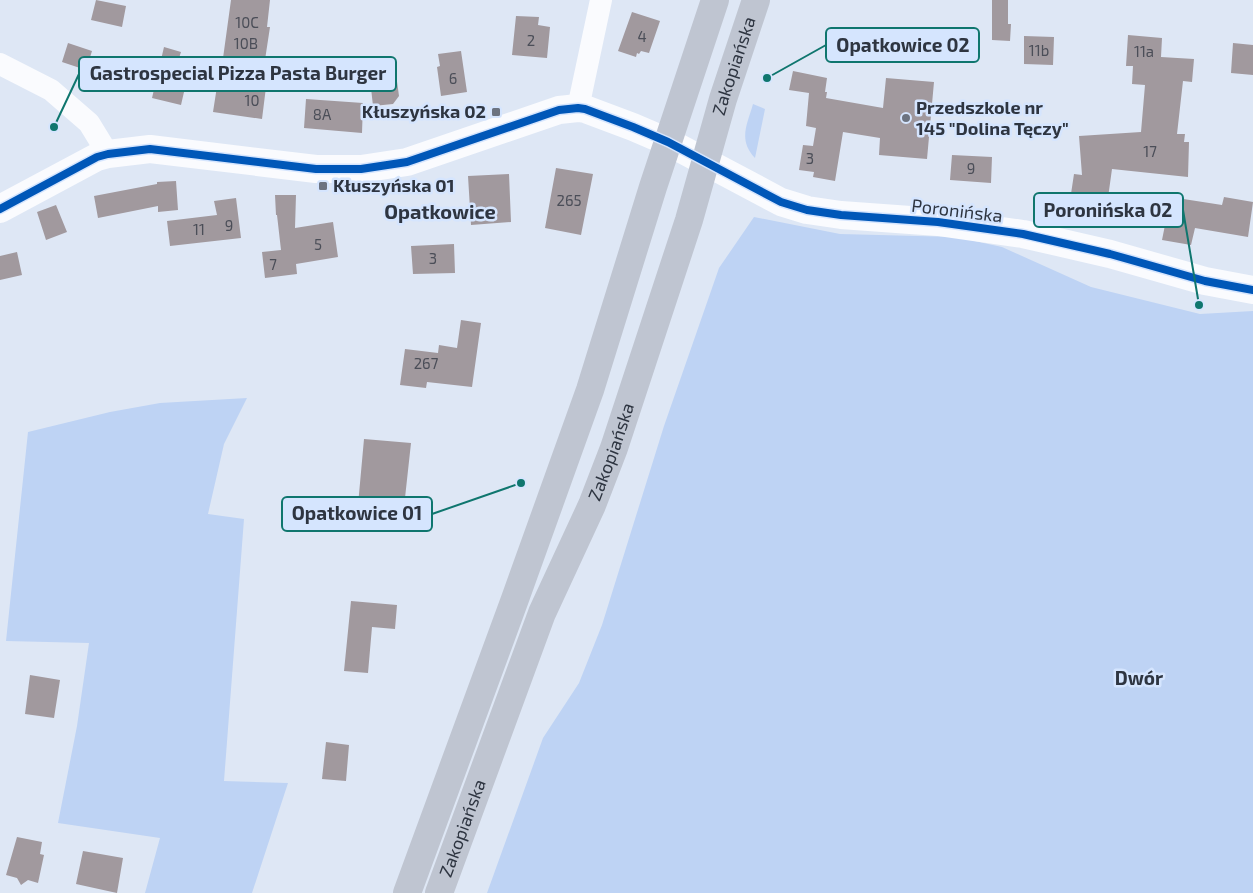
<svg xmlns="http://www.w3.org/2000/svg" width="1253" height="893" font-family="'Exo 2',sans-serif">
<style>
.green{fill:#bed3f4}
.building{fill:#a1999e}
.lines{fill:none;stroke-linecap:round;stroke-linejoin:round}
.street{stroke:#fafbfe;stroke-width:22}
.secondary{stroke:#fafbfe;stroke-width:28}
.highway{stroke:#bfc5d1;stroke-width:28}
.cycleway-casing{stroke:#d5e5fe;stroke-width:11}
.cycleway{stroke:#0057b8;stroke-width:8}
.poi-dot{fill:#6c7380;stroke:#d5e5fe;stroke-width:2}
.labels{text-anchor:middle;stroke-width:5;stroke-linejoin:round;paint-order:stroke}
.number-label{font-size:15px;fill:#4b4e58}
.street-label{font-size:18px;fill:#2e3541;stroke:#d5e5fe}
.poi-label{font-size:18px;font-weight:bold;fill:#2e3541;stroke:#d5e5fe;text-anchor:start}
.neighbourhood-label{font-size:19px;font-weight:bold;fill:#2e3541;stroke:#d5e5fe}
.quarter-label{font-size:20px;font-weight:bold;fill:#2e3541;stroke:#d5e5fe}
.leader{fill:none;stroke:#0f766e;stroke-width:2}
.callout-dot{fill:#0f766e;stroke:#d5e5fe;stroke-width:2}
.callout{fill:#d5e5fe;stroke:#0f766e;stroke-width:2}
.callout-label{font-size:19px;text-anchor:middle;font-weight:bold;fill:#2e3541}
</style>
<rect width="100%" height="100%" fill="#dee7f5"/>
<path class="green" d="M 753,104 L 765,109 L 755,158 C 738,140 747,125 753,104 Z
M 754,217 L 840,234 L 956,237 L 1002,247 L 1091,287 L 1200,314 L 1253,311 L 1253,893 L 487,893 L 543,738 L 579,683 L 602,625 L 664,426 L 719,268 Z
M 247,398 L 224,444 L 208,514 L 244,519 L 224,781 L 288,783 L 252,893 L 145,893 L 160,838 L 58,823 L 77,726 L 89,643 L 6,641 L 28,432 L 110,412 L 160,403 Z"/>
<path class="building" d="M 96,0 L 126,6 L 122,27 L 91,20 Z
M 231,0 L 270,0 L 267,27 L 270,27 L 261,86 L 266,87 L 262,119 L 213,112 L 218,80 L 220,80 Z
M 992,0 L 1008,0 L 1008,24 L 1011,24 L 1010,41 L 992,40 Z
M 632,12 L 660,21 L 649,53 L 641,51 L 639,54 L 637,53 L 636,57 L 618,51 Z
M 516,16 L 539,17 L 538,25 L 550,27 L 547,58 L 512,55 Z
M 1128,35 L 1162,38 L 1161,57 L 1194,59 L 1192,82 L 1183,81 L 1177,134 L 1185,134 L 1184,142 L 1189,142 L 1188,177 L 1112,169 L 1106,212 L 1069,207 L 1074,174 L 1082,175 L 1079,136 L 1141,132 L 1145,85 L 1132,84 L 1133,66 L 1126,66 Z
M 1024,36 L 1054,37 L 1053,65 L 1024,64 Z
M 68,43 L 92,51 L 86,70 L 62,62 Z
M 1233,43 L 1253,45 L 1253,75 L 1231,73 Z
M 164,47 L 181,52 L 173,76 L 187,79 L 181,105 L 152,98 Z
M 461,51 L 467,92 L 441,96 L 437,67 L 440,66 L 438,54 Z
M 395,67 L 399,96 L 393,104 L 373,106 L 369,70 Z
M 793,71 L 827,78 L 825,92 L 827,92 L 826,98 L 883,108 L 886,78 L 934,82 L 927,159 L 879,155 L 880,138 L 843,132 L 835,181 L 813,177 L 814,172 L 799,170 L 803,145 L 813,146 L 816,128 L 806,126 L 809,93 L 789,90 Z
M 306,99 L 363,103 L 362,133 L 304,128 Z
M 952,155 L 992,157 L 991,183 L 950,180 Z
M 556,168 L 593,174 L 581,235 L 545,228 Z
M 509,174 L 511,222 L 471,225 L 468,176 Z
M 176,181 L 178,210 L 158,212 L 158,206 L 98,218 L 94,196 L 157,184 L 157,182 Z
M 275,195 L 296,195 L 295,228 L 333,222 L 338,257 L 296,264 L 297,274 L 265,278 L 262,252 L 281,250 L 277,215 L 276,215 Z
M 1224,197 L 1253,202 L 1248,237 L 1195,228 L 1191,245 L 1162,240 L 1168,210 L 1174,211 L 1177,198 L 1222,205 Z
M 236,198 L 241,238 L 170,246 L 167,221 L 217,215 L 214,201 Z
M 56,205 L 67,232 L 46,240 L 37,212 Z
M 454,244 L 455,273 L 413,274 L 411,246 Z
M 17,252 L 22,275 L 0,280 L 0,256 Z
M 461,320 L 481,323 L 472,387 L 427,382 L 426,388 L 400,385 L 405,349 L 438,353 L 439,345 L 457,348 Z
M 364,439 L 411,443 L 404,507 L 389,506 L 387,525 L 347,521 L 348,504 L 358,505 Z
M 351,601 L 397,605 L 395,629 L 372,627 L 368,673 L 344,671 Z
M 30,675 L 60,680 L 54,718 L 25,714 Z
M 326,742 L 349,745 L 346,781 L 322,779 Z
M 17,837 L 42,842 L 40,854 L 44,855 L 38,883 L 28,880 L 21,885 L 17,878 L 6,875 Z
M 83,851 L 123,858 L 117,893 L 76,884 Z"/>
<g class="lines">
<path class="street" d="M 0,64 L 51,90 L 89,123 L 108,154
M 578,108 L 601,0"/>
<path class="secondary" d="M 0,209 L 97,157 L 108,154 L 150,149 L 316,169 L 361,169 L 407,162 L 559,110 L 578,108 L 585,109 L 633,127 L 668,142 L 781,202 L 807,210 L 841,215 L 938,222 L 1023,234 L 1110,254 L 1205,281 L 1253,290"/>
<g class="highway">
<path d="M 407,893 L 515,599 L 590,390 L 653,187 L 715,0"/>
<path id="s1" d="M 439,893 L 542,613 L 592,505 L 614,448 L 689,220 L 723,99 L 756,0"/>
</g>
<g class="cycleway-casing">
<path id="cycleway" d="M 0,209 L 97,157 L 108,154 L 150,149 L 316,169 L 361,169 L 407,162 L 559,110 L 578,108 L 585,109 L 633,127 L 668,142 L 781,202 L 807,210 L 841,215 L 938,222 L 1023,234 L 1110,254 L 1205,281 L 1253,290"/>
</g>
<use href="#cycleway" class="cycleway"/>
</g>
<g class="poi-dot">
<rect x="491" y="107" width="10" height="10" rx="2.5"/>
<circle cx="906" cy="118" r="5"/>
<rect x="318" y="181" width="10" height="10" rx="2.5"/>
</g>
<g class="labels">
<g class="number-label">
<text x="247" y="28">10C</text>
<text x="642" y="42">4</text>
<text x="531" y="46">2</text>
<text x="246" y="49">10B</text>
<text x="1039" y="56">11b</text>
<text x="1144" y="57">11a</text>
<text x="453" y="84">6</text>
<text x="252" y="106">10</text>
<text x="322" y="120">8A</text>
<text x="1150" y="157">17</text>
<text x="810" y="164">3</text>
<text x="971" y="174">9</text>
<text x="569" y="206">265</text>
<text x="229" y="231">9</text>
<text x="199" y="235">11</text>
<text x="318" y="250">5</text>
<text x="433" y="264">3</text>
<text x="273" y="270">7</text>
<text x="426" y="369">267</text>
</g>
<g class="street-label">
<text dy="6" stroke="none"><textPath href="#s1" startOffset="879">Zakopiańska</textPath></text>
<text transform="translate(957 211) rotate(7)" y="6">Poronińska</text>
<text dy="6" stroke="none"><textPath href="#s1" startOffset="474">Zakopiańska</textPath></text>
<text dy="6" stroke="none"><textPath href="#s1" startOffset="69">Zakopiańska</textPath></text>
</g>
<g class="poi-label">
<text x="916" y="114">Przedszkole nr<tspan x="916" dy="21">145 "Dolina Tęczy"</tspan></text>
<text x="486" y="118" text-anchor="end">Kłuszyńska 02</text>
<text x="333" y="192">Kłuszyńska 01</text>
</g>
<g class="neighbourhood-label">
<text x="1139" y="685">Dwór</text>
</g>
<g class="quarter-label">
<text x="440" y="219">Opatkowice</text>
</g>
</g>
<path class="leader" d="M767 78L826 45M54 127L79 74M1199 305L1183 210M521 483L432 514"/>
<g class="callout-dot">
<circle cx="767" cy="78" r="5"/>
<circle cx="54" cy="127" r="5"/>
<circle cx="1199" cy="305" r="5"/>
<circle cx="521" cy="483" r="5"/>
</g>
<g class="callout">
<rect x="826" y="28" width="153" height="34" rx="5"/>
<rect x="79" y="57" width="317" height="34" rx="5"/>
<rect x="1034" y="193" width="149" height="34" rx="5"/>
<rect x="282" y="497" width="150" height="34" rx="5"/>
</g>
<g class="callout-label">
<text x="903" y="52">Opatkowice 02</text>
<text x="238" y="80">Gastrospecial Pizza Pasta Burger</text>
<text x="1108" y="217">Poronińska 02</text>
<text x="357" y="520">Opatkowice 01</text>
</g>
</svg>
